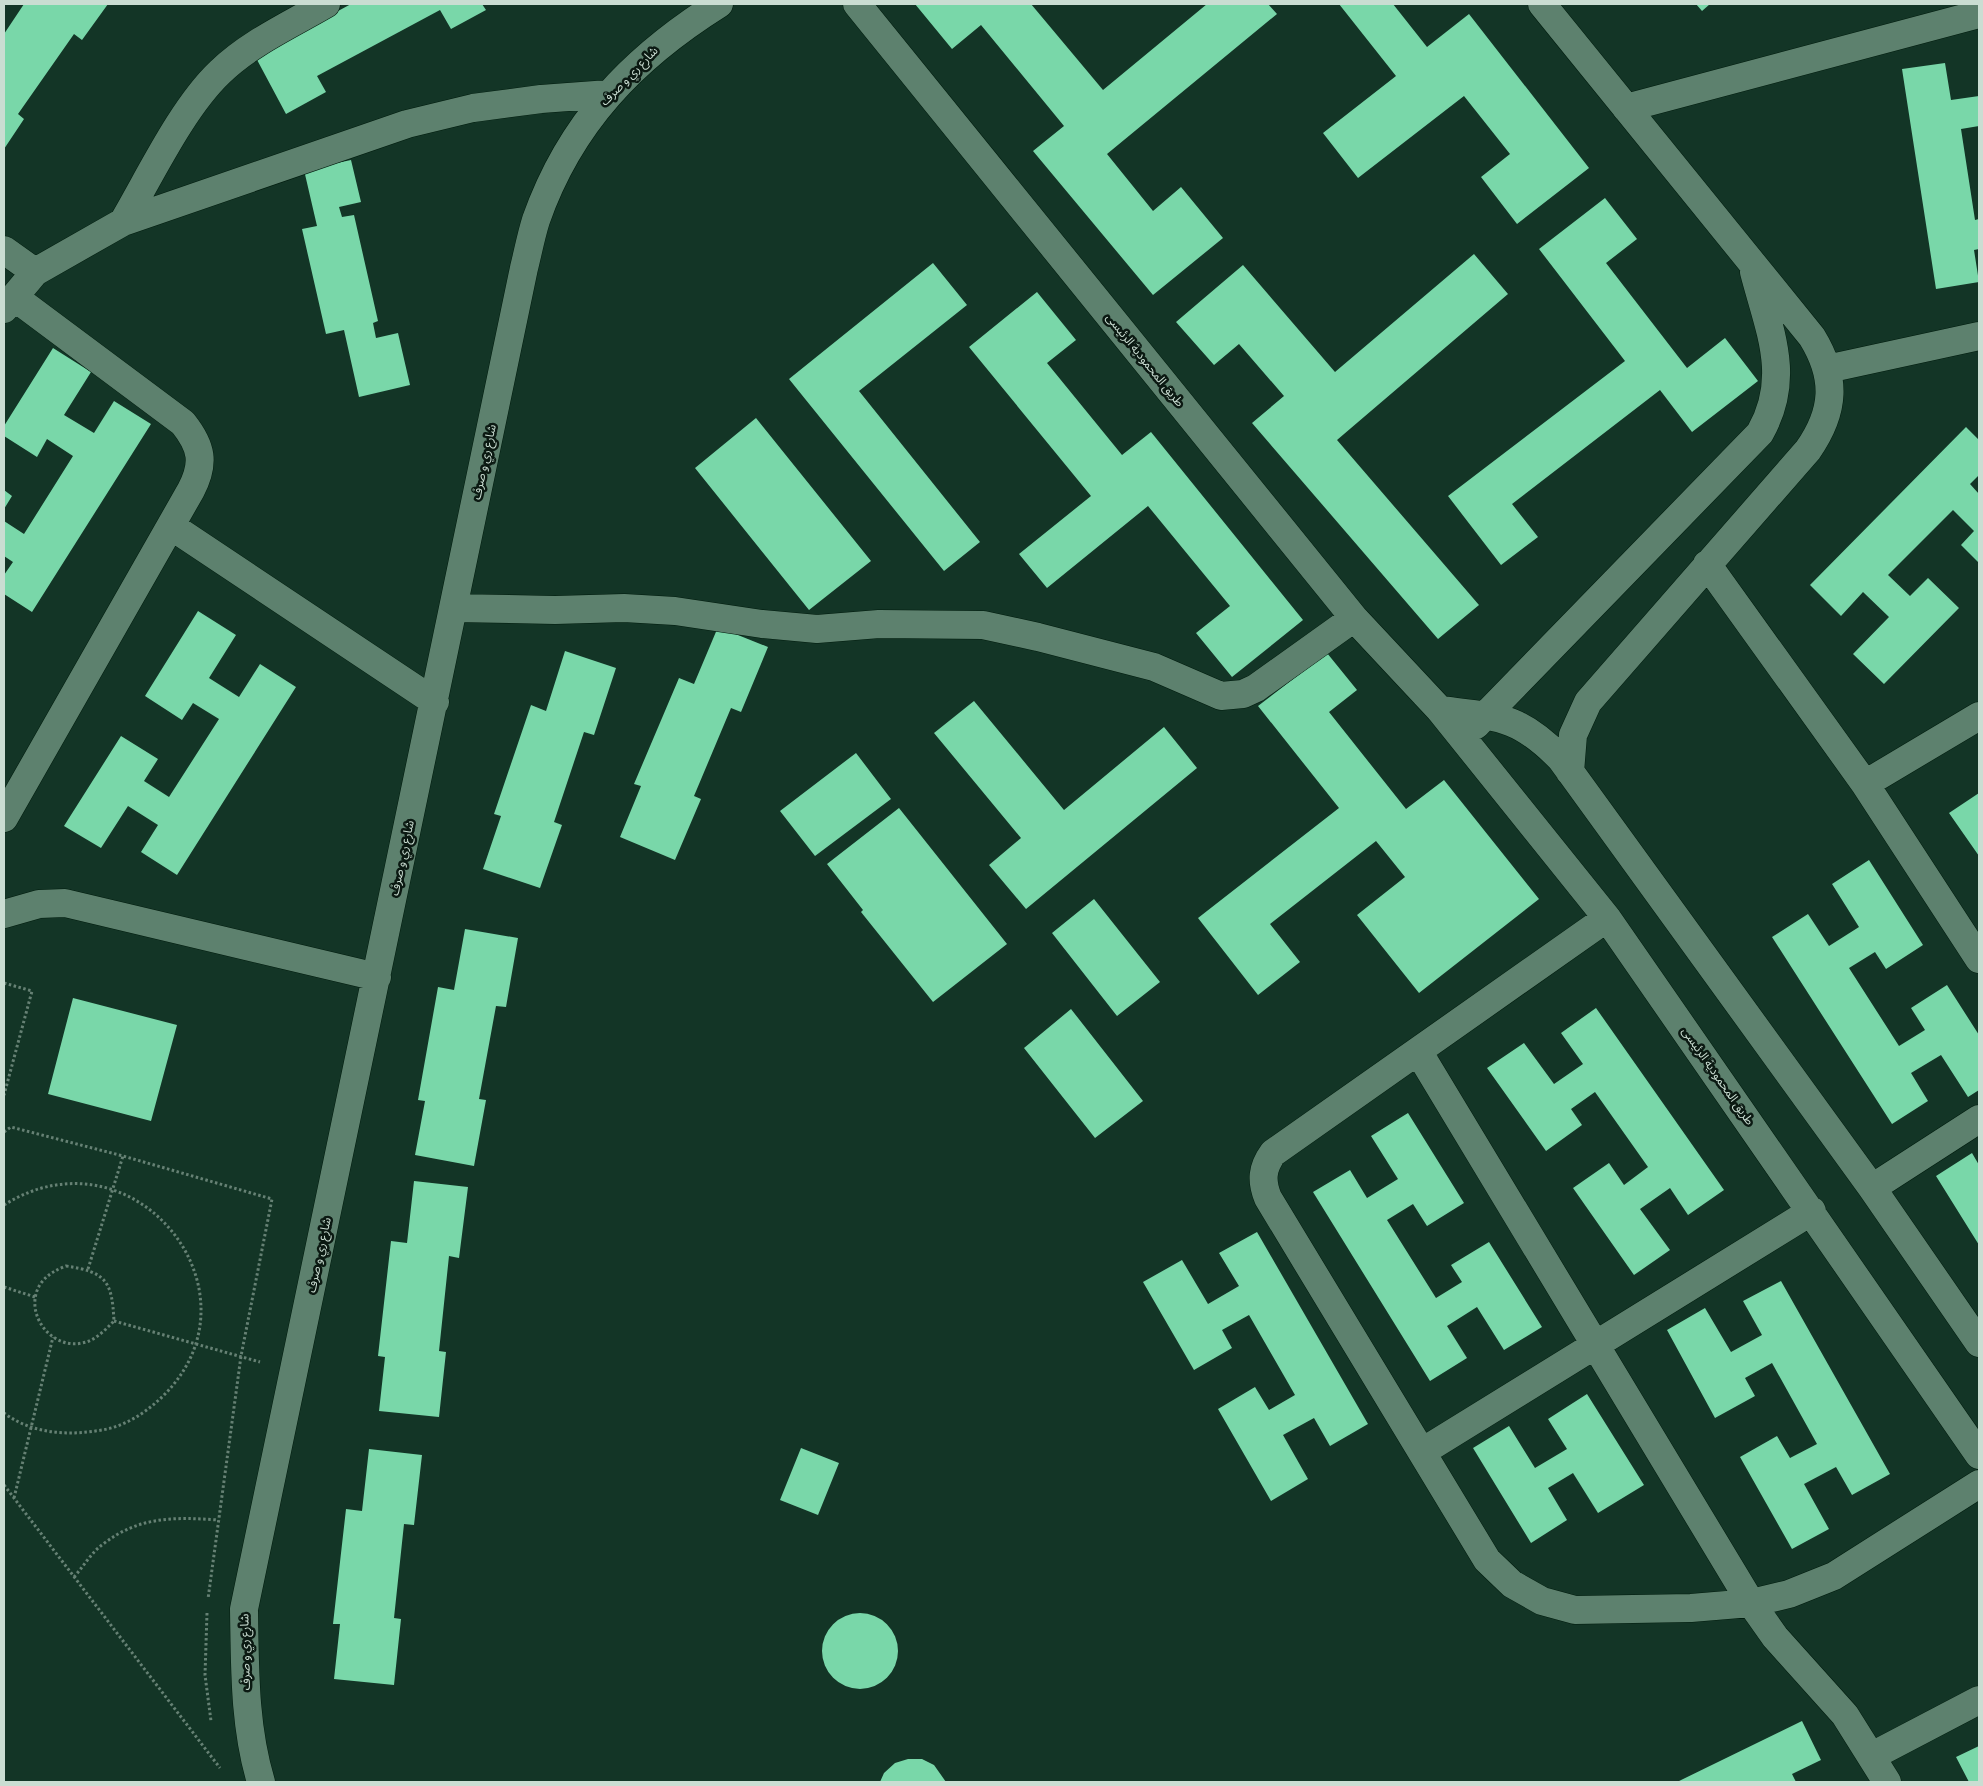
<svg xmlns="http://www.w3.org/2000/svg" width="1983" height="1786" font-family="Manrope,'Noto Sans Arabic',sans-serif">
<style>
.building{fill:#79d7a9}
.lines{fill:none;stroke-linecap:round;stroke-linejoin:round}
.minor-casing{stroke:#001c0e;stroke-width:29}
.path{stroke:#668174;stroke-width:3;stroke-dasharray:2.5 2.5;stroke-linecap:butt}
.minor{stroke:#5d816e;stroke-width:28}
.labels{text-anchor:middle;stroke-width:5;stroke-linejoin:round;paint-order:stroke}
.street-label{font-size:12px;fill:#caddd2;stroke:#0b1912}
</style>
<rect width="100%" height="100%" fill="#133526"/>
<path class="building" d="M 24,4 L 108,4 L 82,40 L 74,34 L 18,114 L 24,119 L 4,149 L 4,34 Z
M 351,4 L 482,4 L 486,10 L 451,29 L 440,10 L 317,76 L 326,92 L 286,114 L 255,56 Z
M 915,4 L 1031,4 L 1103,90 L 1207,4 L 1268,4 L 1277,14 L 1107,154 L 1153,211 L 1181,187 L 1223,238 L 1153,295 L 1033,151 L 1064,126 L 981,25 L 952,49 Z
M 1339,4 L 1393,4 L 1427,47 L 1469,14 L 1589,168 L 1517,224 L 1481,177 L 1510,154 L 1464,96 L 1358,178 L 1323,133 L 1396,76 Z
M 1696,4 L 1710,4 L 1702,11 Z
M 1945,63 L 1951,100 L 1979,96 L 1979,126 L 1961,129 L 1975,220 L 1979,219 L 1979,249 L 1974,250 L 1979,282 L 1936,289 L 1902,69 Z
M 351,160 L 361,202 L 339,207 L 342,217 L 354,215 L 378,321 L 373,323 L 376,338 L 398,333 L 410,385 L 359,397 L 344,330 L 326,334 L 302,229 L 317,226 L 304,170 Z
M 1605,198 L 1637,239 L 1606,263 L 1687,368 L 1725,338 L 1758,381 L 1692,432 L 1660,390 L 1512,504 L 1538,537 L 1501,565 L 1448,496 L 1625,361 L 1539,249 Z
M 1474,254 L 1508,294 L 1337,440 L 1479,605 L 1438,639 L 1252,423 L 1284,396 L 1239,344 L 1214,365 L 1176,322 L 1243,265 L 1335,372 Z
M 933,263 L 967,305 L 859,391 L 980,542 L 944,571 L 789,379 Z
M 1037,292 L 1076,340 L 1047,363 L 1122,455 L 1151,432 L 1303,620 L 1232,677 L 1196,633 L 1230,606 L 1148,506 L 1047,588 L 1019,554 L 1091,496 L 969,347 Z
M 53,348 L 91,372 L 64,415 L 94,433 L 114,401 L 151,424 L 32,612 L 4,594 L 4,575 L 13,562 L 4,556 L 4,521 L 24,534 L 73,456 L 47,439 L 37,457 L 4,436 L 4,426 Z
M 756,418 L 871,561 L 809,610 L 695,468 Z
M 1966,427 L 1979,440 L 1979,475 L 1970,484 L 1979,494 L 1979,563 L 1961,545 L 1974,531 L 1953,510 L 1888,575 L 1910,596 L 1928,578 L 1959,608 L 1884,684 L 1853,654 L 1889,617 L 1863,592 L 1841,616 L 1810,585 Z
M 4,490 L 12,496 L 4,509 Z
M 198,611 L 236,635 L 209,678 L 239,697 L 260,664 L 296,687 L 177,875 L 141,852 L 158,825 L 128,806 L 101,848 L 64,826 L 121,736 L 158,759 L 144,781 L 169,797 L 219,719 L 193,703 L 182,720 L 145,696 Z
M 718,627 L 768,647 L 741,712 L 731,708 L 694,796 L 701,799 L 675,860 L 620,837 L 641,786 L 634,784 L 679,678 L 694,684 Z
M 565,651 L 616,668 L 594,735 L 584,732 L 554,822 L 562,825 L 540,888 L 483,869 L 501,816 L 494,814 L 531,705 L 546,711 Z
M 1327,653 L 1357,690 L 1329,712 L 1406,809 L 1444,780 L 1539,899 L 1419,993 L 1357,915 L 1405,877 L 1376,841 L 1270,924 L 1300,962 L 1258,995 L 1198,918 L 1339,808 L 1258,706 Z
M 974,701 L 1064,810 L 1164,727 L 1197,768 L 1026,909 L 989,865 L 1021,838 L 934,733 Z
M 856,753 L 891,799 L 815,856 L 780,811 Z
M 1979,793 L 1979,856 L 1949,813 Z
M 899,808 L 1007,944 L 933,1002 L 861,912 L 863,910 L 827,864 Z
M 1869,860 L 1923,945 L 1886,969 L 1875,952 L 1849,968 L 1899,1046 L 1925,1030 L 1911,1008 L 1947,985 L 1979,1035 L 1979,1090 L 1968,1097 L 1941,1055 L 1911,1073 L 1928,1101 L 1892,1124 L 1772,937 L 1808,914 L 1829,946 L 1859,927 L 1832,884 Z
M 1094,899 L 1160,982 L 1117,1016 L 1052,933 Z
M 465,929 L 518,938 L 506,1007 L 496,1006 L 479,1099 L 486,1100 L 474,1166 L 415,1155 L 425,1101 L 418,1100 L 438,987 L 454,990 Z
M 73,998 L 177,1025 L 151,1121 L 48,1094 Z
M 1596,1008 L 1724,1190 L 1688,1215 L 1670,1188 L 1640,1209 L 1670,1250 L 1634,1275 L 1573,1188 L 1609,1163 L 1624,1185 L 1648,1167 L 1595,1092 L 1571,1109 L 1582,1125 L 1546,1151 L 1487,1068 L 1524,1043 L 1554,1084 L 1583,1064 L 1561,1033 Z
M 1071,1009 L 1143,1101 L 1095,1138 L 1024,1048 Z
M 1408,1113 L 1464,1203 L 1427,1226 L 1413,1204 L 1387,1220 L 1436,1298 L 1462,1282 L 1451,1265 L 1489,1242 L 1542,1327 L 1504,1350 L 1477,1307 L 1447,1326 L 1467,1358 L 1430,1381 L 1313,1192 L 1350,1170 L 1367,1198 L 1398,1179 L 1371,1136 Z
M 1972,1153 L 1979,1165 L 1979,1245 L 1936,1176 Z
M 414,1181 L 468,1187 L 459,1258 L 449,1256 L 439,1351 L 446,1352 L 439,1417 L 379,1411 L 385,1357 L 378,1356 L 391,1241 L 407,1243 Z
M 1257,1232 L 1368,1424 L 1330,1446 L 1314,1418 L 1283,1435 L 1308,1479 L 1271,1501 L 1218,1409 L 1255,1387 L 1269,1410 L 1295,1395 L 1249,1315 L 1222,1330 L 1232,1348 L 1194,1370 L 1143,1282 L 1182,1260 L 1208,1304 L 1239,1286 L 1219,1253 Z
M 1781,1281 L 1890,1474 L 1852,1495 L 1836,1467 L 1804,1484 L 1829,1529 L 1792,1549 L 1740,1457 L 1777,1436 L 1790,1458 L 1817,1444 L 1772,1363 L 1745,1378 L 1755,1396 L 1715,1418 L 1667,1330 L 1705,1308 L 1731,1352 L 1762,1335 L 1743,1301 Z
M 1587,1394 L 1644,1485 L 1598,1513 L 1573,1473 L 1548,1488 L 1567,1520 L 1531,1543 L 1473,1448 L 1509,1426 L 1535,1468 L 1567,1449 L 1548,1419 Z
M 801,1448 L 839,1463 L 818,1515 L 780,1500 Z
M 369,1449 L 422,1455 L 414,1525 L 404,1524 L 394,1618 L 401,1619 L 394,1685 L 334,1679 L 340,1624 L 333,1624 L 346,1509 L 362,1511 Z
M822 1651a38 38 0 1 1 76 0a38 38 0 1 1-76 0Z
M 1802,1721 L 1821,1760 L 1792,1774 L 1796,1782 L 1677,1782 Z
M 1979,1746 L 1979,1782 L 1969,1782 L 1956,1757 Z
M 908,1759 L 922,1759 L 934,1765 L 946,1782 L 880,1782 L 884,1773 L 895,1763 Z"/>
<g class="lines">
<g class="minor-casing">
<path id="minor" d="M 857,4 L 1354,618 L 1440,710 L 1607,918 L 1979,1455
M 1542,4 L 1812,337 C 1837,378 1835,411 1808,450 L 1588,702 L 1573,735 L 1570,772
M 1626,108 L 1979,14
M 123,222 C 150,176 182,108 220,72 C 250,43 290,25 326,4
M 4,250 L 35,272
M 4,309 L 35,272 L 123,222 L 407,124 L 473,108 L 541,99 L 609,94
M 1827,369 L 1979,336
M 171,526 L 435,702
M 1707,564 L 1865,784 L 1979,959
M 454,608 L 555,610 L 624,608 L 675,611 L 762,624 L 817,629 L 879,624 L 983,625 L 1038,637 L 1154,667 L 1221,696 L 1243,694 L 1256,688 L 1354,618
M 1440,710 C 1498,717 1518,715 1561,759 L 1872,1188 L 1979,1343
M 1476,725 L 1760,433 C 1792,377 1769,330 1754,272
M 1865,784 L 1979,716
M 4,818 L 191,490 C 205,463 202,447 183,423 L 14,297
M 4,914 L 39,904 L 65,903 L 377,977
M 1607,918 L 1273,1153 C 1262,1168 1261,1181 1268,1198 L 1487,1560 L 1512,1584 L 1542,1601 L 1575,1610 L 1691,1608 L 1751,1603 L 1789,1594 L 1834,1576 L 1979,1484
M 1418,1051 L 1751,1603 L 1775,1637 L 1845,1715 L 1887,1782
M 1872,1188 L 1979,1119
M 1422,1452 L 1812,1211
M 1872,1756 L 1979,1700
M 261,1782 C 244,1726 245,1667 244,1609 L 524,268 C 528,252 531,236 536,220 C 570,123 633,58 719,4"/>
</g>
<path class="path" d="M 4,983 L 32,991 L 4,1095
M 4,1132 L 11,1127 L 123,1156 L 272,1199 L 241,1356 L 208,1599
M 4,1205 C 133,1124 268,1291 164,1395 C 147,1412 126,1426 102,1430 C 68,1436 32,1434 4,1413
M 66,1266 C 107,1272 112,1282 114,1321 C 105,1330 95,1341 82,1343 C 50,1350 22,1311 41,1283 C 48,1274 56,1270 66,1266 Z
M 88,1269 L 123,1156
M 4,1287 L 35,1297
M 114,1321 L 260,1362
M 4,1485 L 220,1768
M 14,1498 L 53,1337
M 74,1577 C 83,1567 91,1553 102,1545 C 138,1516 175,1517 218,1520
M 207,1613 L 205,1675 L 211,1721"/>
<use href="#minor" class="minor"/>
</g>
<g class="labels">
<g class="street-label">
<text transform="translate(629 76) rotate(-46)" y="4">شارع ري و صرف</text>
<text transform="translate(1145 360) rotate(51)" y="4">طريق المحمودية الرئيسى</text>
<text transform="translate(484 462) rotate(-78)" y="4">شارع ري و صرف</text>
<text transform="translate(402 858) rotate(-78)" y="4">شارع ري و صرف</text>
<text transform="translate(1718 1076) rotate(55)" y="4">طريق المحمودية الرئيسى</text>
<text transform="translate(319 1255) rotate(-78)" y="4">شارع ري و صرف</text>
<text transform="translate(245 1652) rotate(-91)" y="4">شارع ري و صرف</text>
</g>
</g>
<rect width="1983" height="1786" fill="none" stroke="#caddd2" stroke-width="10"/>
</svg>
